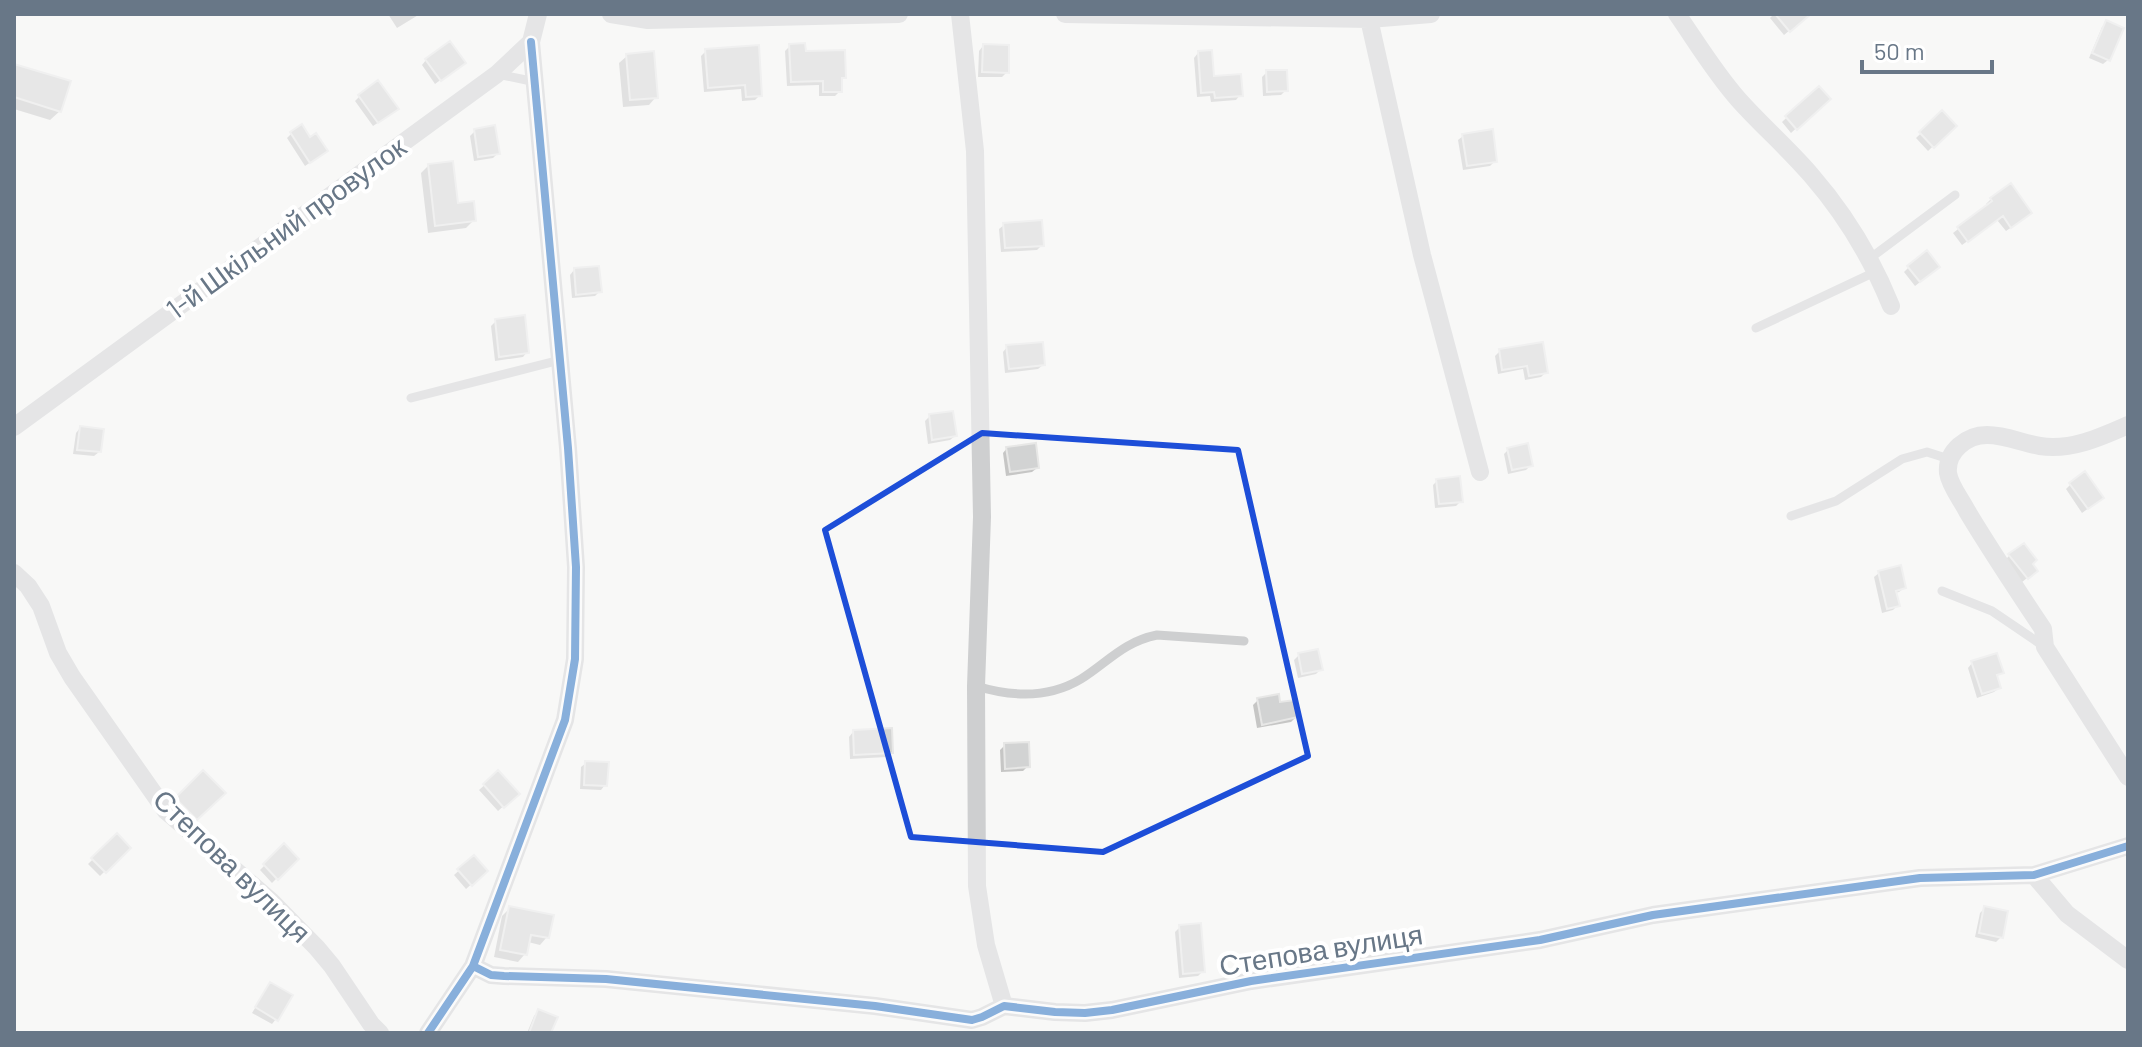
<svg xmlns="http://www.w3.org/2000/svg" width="2142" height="1047" font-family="Barlow,sans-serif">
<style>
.shadow{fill:#0003}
.building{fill:#d2d3d3;stroke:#e7e7e6;stroke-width:2}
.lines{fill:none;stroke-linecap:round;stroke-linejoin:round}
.service{stroke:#cecfd0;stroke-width:9}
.minor{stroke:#cecfd0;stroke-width:18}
.cycleway-casing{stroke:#fff;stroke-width:13}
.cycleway{stroke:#0057b8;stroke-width:8}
.marked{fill:none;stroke:#1d4ed8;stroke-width:6;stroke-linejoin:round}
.labels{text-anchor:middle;stroke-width:8;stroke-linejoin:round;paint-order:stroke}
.street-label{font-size:28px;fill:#687787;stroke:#fff}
</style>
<rect width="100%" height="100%" fill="#f8f8f7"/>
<path class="shadow" d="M 388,14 L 420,14 L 397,28 Z
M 1774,14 L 1809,14 L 1784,35 L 1770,18 Z
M 2107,22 L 2108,60 L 2103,64 L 2089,58 L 2102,27 Z
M 790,46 L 844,77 L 840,82 L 840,91 L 835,96 L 819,96 L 819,85 L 787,86 L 785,51 Z
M 983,46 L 1007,72 L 1002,77 L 978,77 L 979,51 Z
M 706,51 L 760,95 L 755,100 L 742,101 L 741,89 L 704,92 L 701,56 Z
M 1198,53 L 1212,78 L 1240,95 L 1236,100 L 1211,102 L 1210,96 L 1197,97 L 1194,58 Z
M 627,56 L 656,97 L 649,105 L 623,107 L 619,63 Z
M 426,60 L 458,67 L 435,84 L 422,65 Z
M 14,66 L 60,111 L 50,120 L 14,109 Z
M 1267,72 L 1286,90 L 1281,95 L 1263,96 L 1262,77 Z
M 1818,88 L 1828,99 L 1791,133 L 1782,122 Z
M 360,96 L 391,114 L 373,126 L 355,101 Z
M 1942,113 L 1954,126 L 1928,151 L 1916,138 Z
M 475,131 L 498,153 L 493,158 L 474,161 L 470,136 Z
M 292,133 L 321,155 L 305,166 L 287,138 Z
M 1463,136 L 1495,161 L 1490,166 L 1463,170 L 1458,140 Z
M 428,166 L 457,205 L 474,220 L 466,228 L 428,233 L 421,173 Z
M 1991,199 L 2025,218 L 2006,231 L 1997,220 L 1962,245 L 1953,233 L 1988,206 L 1986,204 Z
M 1004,225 L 1042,245 L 1037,250 L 1001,252 L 999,229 Z
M 1909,267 L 1933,272 L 1915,286 L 1904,272 Z
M 574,270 L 600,291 L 595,296 L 572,298 L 570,275 Z
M 496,321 L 527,352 L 523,357 L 495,361 L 491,326 Z
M 1007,347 L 1043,365 L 1038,369 L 1005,373 L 1003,352 Z
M 1500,351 L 1546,372 L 1541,377 L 1525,380 L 1523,369 L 1498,374 L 1495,356 Z
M 930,416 L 955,436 L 950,440 L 928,444 L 925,421 Z
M 80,428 L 99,452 L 94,456 L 73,454 L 76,433 Z
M 1007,448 L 1037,468 L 1032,472 L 1006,476 L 1003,453 Z
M 1508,450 L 1531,465 L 1526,470 L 1508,474 L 1504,454 Z
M 1437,481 L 1461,501 L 1456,506 L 1435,508 L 1433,485 Z
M 2070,485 L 2097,502 L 2082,513 L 2066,489 Z
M 2010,555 L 2030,564 L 2031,575 L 2022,582 L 2005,560 Z
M 1879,573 L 1904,588 L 1899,592 L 1895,593 L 1898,605 L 1893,610 L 1882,613 L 1874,577 Z
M 1299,655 L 1320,670 L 1316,674 L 1298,678 L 1294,660 Z
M 1972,663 L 2001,672 L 1996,678 L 1999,688 L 1994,692 L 1977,698 L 1968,668 Z
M 1258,700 L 1279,705 L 1296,717 L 1291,722 L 1257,728 L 1253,705 Z
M 853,732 L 891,752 L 887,757 L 850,759 L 849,737 Z
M 1005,745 L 1028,766 L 1023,771 L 1001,772 L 1000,750 Z
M 586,763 L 605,785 L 601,790 L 580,789 L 581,767 Z
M 203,773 L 223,793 L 191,824 L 172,804 Z
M 498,773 L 517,794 L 498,811 L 479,790 Z
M 117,836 L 128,848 L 100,876 L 88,864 Z
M 284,846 L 296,859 L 272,883 L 260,870 Z
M 474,857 L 486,871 L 466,889 L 454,875 Z
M 510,908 L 547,937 L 540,945 L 528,942 L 525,954 L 518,962 L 494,957 L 502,916 Z
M 1985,908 L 2001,937 L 1996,942 L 1975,937 L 1980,913 Z
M 1180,927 L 1203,971 L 1198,976 L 1179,978 L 1175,932 Z
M 266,990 L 276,1019 L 272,1024 L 252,1013 Z
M 538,1011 L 549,1032 L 552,1033 L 527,1033 L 534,1016 Z"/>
<path class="building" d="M 1775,14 L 1811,14 L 1790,32 Z
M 2106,20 L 2124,28 L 2110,61 L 2092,53 Z
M 450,41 L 466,63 L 441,81 L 425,59 Z
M 805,43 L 806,51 L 845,50 L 846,78 L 842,78 L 842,92 L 823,92 L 823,81 L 791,82 L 789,44 Z
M 983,44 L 1009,45 L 1009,73 L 982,72 Z
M 759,45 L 762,96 L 746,97 L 745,85 L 708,88 L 705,49 Z
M 1212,50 L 1214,76 L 1241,74 L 1243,96 L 1215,98 L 1214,92 L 1201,93 L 1198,51 Z
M 654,51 L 658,98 L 630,100 L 626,54 Z
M 14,64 L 71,81 L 61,112 L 14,97 Z
M 1266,70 L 1287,70 L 1288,91 L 1267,92 Z
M 378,80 L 399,109 L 378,123 L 358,95 Z
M 1819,86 L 1831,99 L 1797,130 L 1785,116 Z
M 1942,110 L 1957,126 L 1934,148 L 1919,132 Z
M 302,124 L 310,137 L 316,133 L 328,151 L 310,163 L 290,132 Z
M 495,125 L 500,154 L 478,157 L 474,129 Z
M 1493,129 L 1497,162 L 1467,166 L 1462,134 Z
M 453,161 L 458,203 L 474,201 L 476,221 L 435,226 L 428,164 Z
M 2011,183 L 2032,213 L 2011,228 L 2003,216 L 1968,242 L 1957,227 L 1992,201 L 1990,198 Z
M 1042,220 L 1044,246 L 1005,248 L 1003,223 Z
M 1927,250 L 1940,267 L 1920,282 L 1907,266 Z
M 599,266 L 602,292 L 576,295 L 574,268 Z
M 525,315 L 529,353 L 499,357 L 495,319 Z
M 1043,342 L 1045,365 L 1009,369 L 1006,345 Z
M 1543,342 L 1548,373 L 1529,376 L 1527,366 L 1502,370 L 1499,349 Z
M 953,411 L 957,436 L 932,440 L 929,414 Z
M 80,426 L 104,429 L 101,452 L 77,450 Z
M 1036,443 L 1039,468 L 1010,472 L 1006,447 Z
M 1528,443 L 1533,466 L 1512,470 L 1507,448 Z
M 2085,471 L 2104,498 L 2088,509 L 2069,483 Z
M 1460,476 L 1463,502 L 1439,504 L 1436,479 Z
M 2024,543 L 2037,560 L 2033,564 L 2038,571 L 2028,579 L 2008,554 Z
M 1901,565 L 1906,588 L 1896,591 L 1900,606 L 1887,609 L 1878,571 Z
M 1318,649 L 1323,670 L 1302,674 L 1298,653 Z
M 1997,653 L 2004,673 L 1997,675 L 2001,688 L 1982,694 L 1971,661 Z
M 1279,694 L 1280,702 L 1295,700 L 1298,717 L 1262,725 L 1257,698 Z
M 892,728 L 893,753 L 854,755 L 853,730 Z
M 1029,742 L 1030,767 L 1005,769 L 1004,743 Z
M 585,761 L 609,762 L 607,786 L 584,785 Z
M 203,770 L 226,793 L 197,820 L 175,798 Z
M 498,770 L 520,794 L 504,808 L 483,784 Z
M 117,833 L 131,848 L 106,873 L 91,858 Z
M 284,843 L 299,859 L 278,880 L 263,864 Z
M 474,855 L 488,871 L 472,886 L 457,869 Z
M 509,906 L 554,915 L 549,938 L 531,935 L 527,955 L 500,950 Z
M 1984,906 L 2008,911 L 2003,938 L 1979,933 Z
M 1201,923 L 1205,972 L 1183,974 L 1179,925 Z
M 270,982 L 293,995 L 278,1021 L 255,1007 Z
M 538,1009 L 558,1017 L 551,1033 L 529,1033 Z"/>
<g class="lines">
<path class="service" d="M 497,74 L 536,82
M 1869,259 L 1955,195
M 1756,328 L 1877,271
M 411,398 L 560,360
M 1791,516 L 1836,501 L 1902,459 L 1927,452 L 1949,459
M 1942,591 L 1992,611 L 2042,645
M 976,686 C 1012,697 1048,699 1081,679 C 1108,662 1123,642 1157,635 L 1244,641"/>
<path class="minor" d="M 611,14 L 648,20 L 899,14
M 960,14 L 975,151 L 982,517 L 976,686 L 977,886 L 986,945 L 1004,1006
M 1065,14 L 1369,19 L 1431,14
M 1677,14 C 1697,43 1715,73 1738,99 C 1761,125 1788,148 1811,175 C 1844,213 1872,259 1891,306
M 1369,19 L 1422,255 L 1480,472
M 2128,425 C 2101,437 2070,451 2040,446 C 2022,443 2006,435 1987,435 C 1967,435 1946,451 1948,473 C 1950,486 1961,499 1967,511 C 1991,551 2017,590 2043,629 L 2045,647 L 2128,777
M 14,427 L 497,74 L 531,42 L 538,14
M 14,573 L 28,586 L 41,606 L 58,653 L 72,677 L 166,811 L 271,901 L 317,948 L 332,966 L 371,1024 L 380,1033
M 2034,875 L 2067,914 L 2128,960
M 473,966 L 491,975 L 504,976 L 606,979 L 875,1006 L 972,1020 L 982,1017 L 1004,1006 L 1055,1012 L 1085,1013 L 1112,1010 L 1251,981 L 1540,940 L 1653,915 L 1920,878 L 2034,875 L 2128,846
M 428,1033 L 473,966 L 565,720 L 575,659 L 576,567 L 568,448 L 531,42"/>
<g class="cycleway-casing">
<path id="cycleway" d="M 473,966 L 491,975 L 504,976 L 606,979 L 875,1006 L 972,1020 L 982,1017 L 1004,1006 L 1055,1012 L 1085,1013 L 1112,1010 L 1251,981 L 1540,940 L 1653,915 L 1920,878 L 2034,875 L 2128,846
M 428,1033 L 473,966 L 565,720 L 575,659 L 576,567 L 568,448 L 531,42"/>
</g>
<use href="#cycleway" class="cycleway"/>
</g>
<path d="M0 0H2142V1047H0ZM 982,433 L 1238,450 L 1308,756 L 1103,852 L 911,837 L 825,530 Z" fill="#f8f8f7" fill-opacity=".55" fill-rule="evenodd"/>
<path class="marked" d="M 982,433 L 1238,450 L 1308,756 L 1103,852 L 911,837 L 825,530 Z"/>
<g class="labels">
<g class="street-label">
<text transform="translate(286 228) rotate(-36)" y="10">1-й Шкільний провулок</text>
<text transform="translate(232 866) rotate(44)" y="10">Степова вулиця</text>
<text transform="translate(1321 950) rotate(-9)" y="10">Степова вулиця</text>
</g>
</g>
<rect width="2142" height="1047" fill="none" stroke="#687787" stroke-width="32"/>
<path d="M1862 60v12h130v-12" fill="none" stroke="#687787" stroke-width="4"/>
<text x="1874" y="60" font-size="24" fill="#687787" stroke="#ffffff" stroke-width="6" paint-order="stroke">50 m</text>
</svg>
